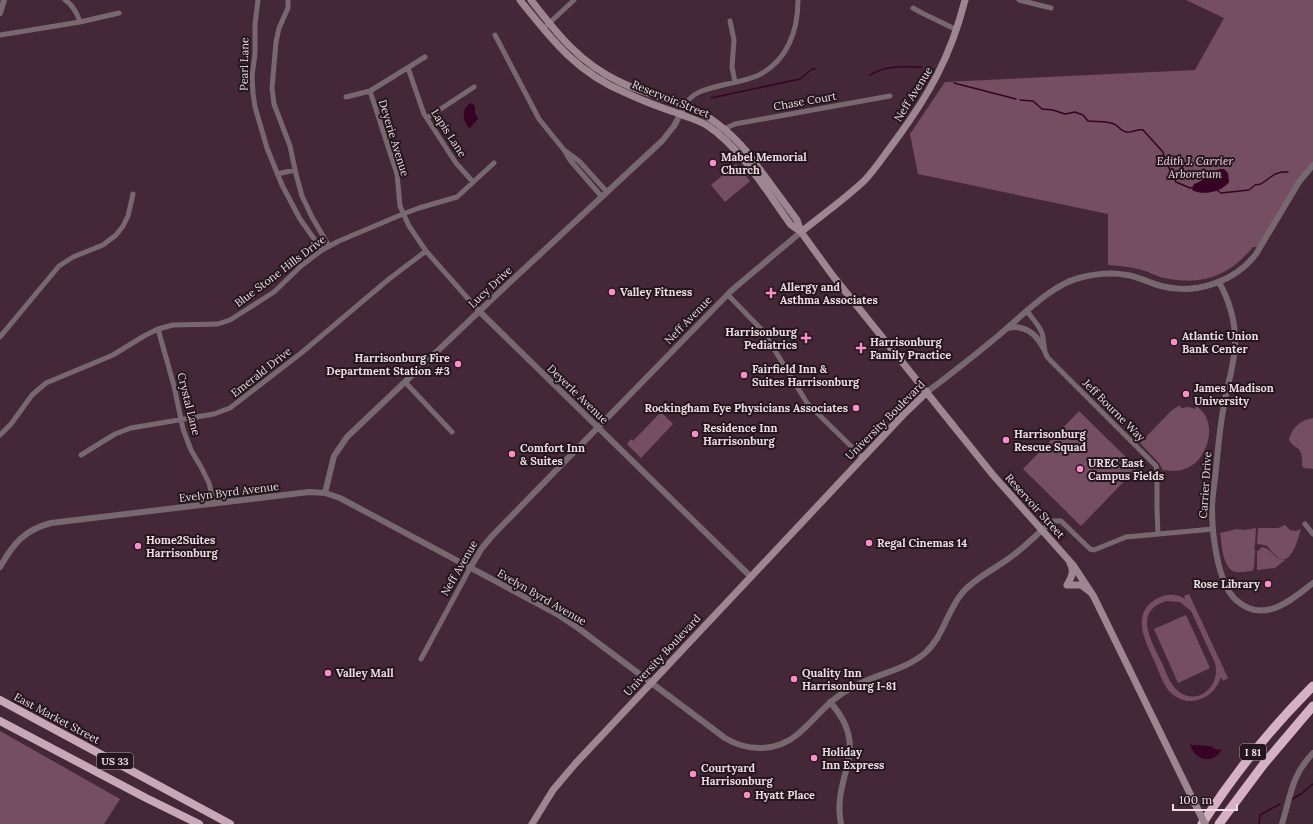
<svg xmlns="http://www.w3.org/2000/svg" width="1313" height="824" font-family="Lora,serif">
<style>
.green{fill:#754e62;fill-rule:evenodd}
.water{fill:#370223}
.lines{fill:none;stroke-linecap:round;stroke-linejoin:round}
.stream{stroke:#370223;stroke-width:1.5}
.minor{stroke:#77686f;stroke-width:5}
.tertiary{stroke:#77686f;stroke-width:6}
.secondary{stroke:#9e8691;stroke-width:7}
.trunk{stroke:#c8a7b7;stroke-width:8}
.motorway{stroke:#d6b1c3;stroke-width:9}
.secondary-bridge{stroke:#9e8691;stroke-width:7}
.poi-dot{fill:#fa8fc8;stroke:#23161c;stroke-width:1.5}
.labels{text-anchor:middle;stroke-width:4;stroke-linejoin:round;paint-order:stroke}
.shield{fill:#23161c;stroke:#b09fa7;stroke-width:1}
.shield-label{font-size:10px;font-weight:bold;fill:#eddae3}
.street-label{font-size:11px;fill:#eddae3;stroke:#23161c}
.poi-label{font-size:11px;font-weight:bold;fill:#eddae3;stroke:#23161c;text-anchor:start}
.park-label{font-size:11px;font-style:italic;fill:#fcd6e8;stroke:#23161c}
</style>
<rect width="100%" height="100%" fill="#452837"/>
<path class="green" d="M 1186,0 L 1313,0 L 1313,165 L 1261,247 L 1253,247 C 1229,276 1203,286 1165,278 C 1157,277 1150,272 1142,270 C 1131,267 1120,266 1108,265 L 1108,214 L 918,174 L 910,134 L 945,82 L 1195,70 L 1224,18 Z
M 736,164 L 750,181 L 725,202 L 711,185 Z
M 1180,405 L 1181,408 L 1189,407 L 1195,409 L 1196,406 C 1219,420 1209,459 1187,468 C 1179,472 1171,471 1163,470 L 1159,463 L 1140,443 L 1171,411 Z
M 1079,411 L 1137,468 L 1081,526 L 1023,469 Z
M 661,412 L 673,424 L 641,458 L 627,444 L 631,439 L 633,441 Z
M 1313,418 L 1313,469 L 1304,468 L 1302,466 C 1304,443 1293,451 1289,439 C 1293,426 1301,420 1313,418 Z
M 1285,525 L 1290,530 L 1296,531 L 1301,529 C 1298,538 1291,571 1275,555 C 1267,548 1271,545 1257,544 L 1258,528 L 1278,528 Z
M 1256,528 L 1255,545 L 1254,548 L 1255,550 L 1254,567 L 1252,571 C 1247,571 1241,573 1236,572 C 1222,569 1222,544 1220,533 L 1237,529 L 1244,530 Z
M 1261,547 C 1273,548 1271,559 1285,560 L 1275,568 L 1257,570 L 1257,551 L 1260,550 Z
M 1189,594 L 1228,678 L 1223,681 L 1221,677 C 1214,699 1188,710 1170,692 C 1163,685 1160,674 1156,665 C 1147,644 1129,615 1156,599 C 1165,594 1176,593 1185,599 L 1184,596 ZM 1166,601 L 1180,602 L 1191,611 L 1215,663 C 1221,685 1199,706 1179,692 C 1170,685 1166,672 1162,663 C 1152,642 1132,612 1166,601 Z
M 1186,615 L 1210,668 L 1178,683 L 1154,629 Z
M 0,731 L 120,799 L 104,824 L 0,824 Z"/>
<path class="water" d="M 471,103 L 475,106 L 475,113 L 478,119 L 470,128 C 462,122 461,108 471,103 Z
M 1219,169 L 1224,169 L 1228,173 L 1229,182 C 1222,192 1203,196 1192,190 L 1194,184 C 1204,181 1210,173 1219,169 Z
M 1190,744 L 1192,745 L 1210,746 L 1217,750 L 1222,749 C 1214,765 1194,761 1190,744 Z"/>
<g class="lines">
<path class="stream" d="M 870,75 C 886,65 903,67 921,67
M 954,83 L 1016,99
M 711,98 L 800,79 L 812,69 L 815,69
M 1020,100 L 1033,101 L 1042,109 L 1053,110 L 1065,114 L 1075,112 L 1083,115 L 1088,121 C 1097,122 1106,121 1114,124 C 1119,126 1121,132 1127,132 C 1132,133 1137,129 1143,130 L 1163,152 L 1165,160 L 1176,182 L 1190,188 L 1194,187
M 1217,190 L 1221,193 L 1249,190 L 1255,185 L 1261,184 L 1275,174 L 1282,172 L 1288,172
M 1292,799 L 1301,794 L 1313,784
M 1259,824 L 1260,815 L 1280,804"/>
<path class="minor" d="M 65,0 C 73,5 77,13 80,22
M 258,0 L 255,24 L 255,54 L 252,76 L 253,93 L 255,107 L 267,148 L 282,185 L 300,219 L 322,250
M 288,0 L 288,8 L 279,28 L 276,42 L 272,88 L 274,104 L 290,146 L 296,174 L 302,196 L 312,217 L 329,246
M 1019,0 L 1051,8
M 913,8 L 922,13 L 957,30
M 730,21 L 734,40 L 732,67 L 735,82
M 543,29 L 574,0
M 0,35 L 80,22 L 119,13
M 495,35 L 539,119 L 564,150
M 408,68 L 424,114 L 456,163 L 473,182
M 370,91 L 397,174 L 400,206 L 409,226 L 426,251 L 479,311
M 346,97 L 370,91 L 425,57
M 685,105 C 692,93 703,90 715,87 C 730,83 746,81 759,75 C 788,60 798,30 798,0
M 427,118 L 474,87
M 724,129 L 735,124 L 890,96
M 277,174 L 295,170
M 602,197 L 570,160 L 564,150 L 579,161 L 607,192
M 728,295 L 763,331 L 807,403 L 863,458
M 1027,311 C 1032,318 1039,325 1042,333 C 1045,341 1042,350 1048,358 L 1156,466 L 1157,472 L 1157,509 L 1158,534
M 158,329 L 174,386 L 183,429 L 191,450 L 201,467 L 209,483 L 214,504
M 0,337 L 59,266 L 73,257 L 103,245 L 116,235 L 123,226 L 128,216 L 133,194
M 405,382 L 452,432
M 0,435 L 11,424 L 32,395 L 46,383 L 113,355 L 144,336 L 158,329 L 173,325 L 218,324 L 230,320 L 274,292 L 301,266 L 322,250 L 339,241 L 403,214 L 419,208 L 457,197 L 494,163
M 81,455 L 115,434 L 131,428 L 214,414 L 230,408 L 300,354 L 389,279 L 426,251
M 1305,524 L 1313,534
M 1042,530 L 1053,521 L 1061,521 L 1090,549 L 1094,550 L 1126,537 L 1213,529
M 421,659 L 470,568"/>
<path class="tertiary" d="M 0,13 L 4,0
M 1219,282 C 1230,302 1236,323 1235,346 C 1234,366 1227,386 1224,405 C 1220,426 1218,447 1216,469 C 1215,482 1212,495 1212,508 C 1212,532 1217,583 1236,600 C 1264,625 1291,600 1313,583
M 479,311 L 751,577
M 1008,328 C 1025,324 1037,335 1044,349
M 927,392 C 951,374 975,355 998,336 C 1021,317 1051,285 1079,278 C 1094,274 1111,272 1127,275 C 1139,277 1150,283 1161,286 C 1195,295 1235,282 1256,254 L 1299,182 L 1313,165
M 325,493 L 334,456 L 347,437 L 509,283 L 662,141 L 674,126 L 685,105
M 0,567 C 13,544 24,530 51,523 L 309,492 L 325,493 L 340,498 L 557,614 L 578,628 L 725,738 C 748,752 777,752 798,734 C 817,718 828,700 851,688 C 874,674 904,671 925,653 C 944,636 947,610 963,592 C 975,578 993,570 1008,559 C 1020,551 1031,540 1042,530
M 470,568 L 482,548 L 492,536 L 732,290 L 801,232
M 830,702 C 873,750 831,775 841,824
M 1282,824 C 1291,795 1291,776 1313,753"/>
<path class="secondary" d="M 520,0 C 552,40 577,73 626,93 C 643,101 662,108 680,114 C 689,118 699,120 708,126 C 741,148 767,192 791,225 L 801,232
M 531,0 C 558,35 580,63 620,82 C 642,93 665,97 687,106 C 711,116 730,132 747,152 L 797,220 L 801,232 L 833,276 L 993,475 L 1073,565 L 1094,597 L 1197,808
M 801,232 C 822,215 845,199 865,180 C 876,168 885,154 895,141 C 929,95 951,56 965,0
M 1067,585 C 1071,578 1075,572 1070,563
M 1067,585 L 1081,585 L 1089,591
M 532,824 L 553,790 L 575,764 L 903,415 L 927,392"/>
<path class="trunk" d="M 0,700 L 230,824
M 0,721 L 146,798 L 199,824"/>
<path class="motorway" d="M 1202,824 C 1234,774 1271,728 1313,686
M 1219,824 L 1263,765 L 1313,706"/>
<path class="secondary-bridge" d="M 1197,808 L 1205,824"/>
</g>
<g class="poi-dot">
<circle cx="713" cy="163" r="4"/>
<circle cx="612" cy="292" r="4"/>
<path d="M769 287h4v4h4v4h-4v4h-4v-4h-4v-4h4z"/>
<path d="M804 332h4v4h4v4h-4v4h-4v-4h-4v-4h4z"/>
<circle cx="1174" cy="342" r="4"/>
<path d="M859 342h4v4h4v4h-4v4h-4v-4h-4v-4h4z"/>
<circle cx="458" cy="364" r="4"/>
<circle cx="744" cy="375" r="4"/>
<circle cx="1186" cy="394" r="4"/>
<circle cx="856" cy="408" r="4"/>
<circle cx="695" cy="434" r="4"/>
<circle cx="1006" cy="440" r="4"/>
<circle cx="512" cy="454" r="4"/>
<circle cx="1080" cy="469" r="4"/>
<circle cx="869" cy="543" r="4"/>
<circle cx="138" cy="546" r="4"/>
<circle cx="1268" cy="584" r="4"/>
<circle cx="328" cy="673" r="4"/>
<circle cx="794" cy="679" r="4"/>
<circle cx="814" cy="758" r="4"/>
<circle cx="693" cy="774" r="4"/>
<circle cx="747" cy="795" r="4"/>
</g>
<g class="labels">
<g class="shield">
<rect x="1240" y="744" width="26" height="16" rx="3"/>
<rect x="97" y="753" width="36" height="16" rx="3"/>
</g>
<g class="shield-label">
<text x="1253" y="756">I 81</text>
<text x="115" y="765">US 33</text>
</g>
<g class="street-label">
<text transform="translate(244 64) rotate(-89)" y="4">Pearl Lane</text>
<text transform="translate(913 94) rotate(-58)" y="4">Neff Avenue</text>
<text transform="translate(671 99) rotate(22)" y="4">Reservoir Street</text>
<text transform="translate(805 101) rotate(-10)" y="4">Chase Court</text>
<text transform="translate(449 133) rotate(57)" y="4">Lapis Lane</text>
<text transform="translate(394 138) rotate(73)" y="4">Deyerie Avenue</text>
<text transform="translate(280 271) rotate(-37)" y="4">Blue Stone Hills Drive</text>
<text transform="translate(490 287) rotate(-43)" y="4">Lucy Drive</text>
<text transform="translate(688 320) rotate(-46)" y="4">Neff Avenue</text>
<text transform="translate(261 372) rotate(-38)" y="4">Emerald Drive</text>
<text transform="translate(578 394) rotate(44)" y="4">Deyerle Avenue</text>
<text transform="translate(189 404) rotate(76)" y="4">Crystal Lane</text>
<text transform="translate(1114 410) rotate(45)" y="4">Jeff Bourne Way</text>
<text transform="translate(885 420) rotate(-45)" y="4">University Boulevard</text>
<text transform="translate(1205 485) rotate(-86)" y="4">Carrier Drive</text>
<text transform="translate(229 492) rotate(-7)" y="4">Evelyn Byrd Avenue</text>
<text transform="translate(1035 506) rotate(48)" y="4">Reservoir Street</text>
<text transform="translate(459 568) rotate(-60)" y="4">Neff Avenue</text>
<text transform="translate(542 597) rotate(30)" y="4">Evelyn Byrd Avenue</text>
<text transform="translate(662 655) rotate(-47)" y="4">University Boulevard</text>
<text transform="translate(57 718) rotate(28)" y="4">East Market Street</text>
</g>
<g class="poi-label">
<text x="721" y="161">Mabel Memorial<tspan x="721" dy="13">Church</tspan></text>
<text x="780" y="291">Allergy and<tspan x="780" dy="13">Asthma Associates</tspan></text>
<text x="620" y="296">Valley Fitness</text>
<text x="797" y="336" text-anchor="end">Harrisonburg<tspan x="797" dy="13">Pediatrics</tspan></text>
<text x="1182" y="340">Atlantic Union<tspan x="1182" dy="13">Bank Center</tspan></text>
<text x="870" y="346">Harrisonburg<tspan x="870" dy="13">Family Practice</tspan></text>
<text x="450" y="362" text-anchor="end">Harrisonburg Fire<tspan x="450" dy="13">Department Station #3</tspan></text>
<text x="752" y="373">Fairfield Inn &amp;<tspan x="752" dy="13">Suites Harrisonburg</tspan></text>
<text x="1194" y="392">James Madison<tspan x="1194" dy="13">University</tspan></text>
<text x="848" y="412" text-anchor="end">Rockingham Eye Physicians Associates</text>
<text x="703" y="432">Residence Inn<tspan x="703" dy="13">Harrisonburg</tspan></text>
<text x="1014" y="438">Harrisonburg<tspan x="1014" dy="13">Rescue Squad</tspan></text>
<text x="520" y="452">Comfort Inn<tspan x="520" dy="13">&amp; Suites</tspan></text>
<text x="1088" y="467">UREC East<tspan x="1088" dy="13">Campus Fields</tspan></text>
<text x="146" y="544">Home2Suites<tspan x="146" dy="13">Harrisonburg</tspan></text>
<text x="877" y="547">Regal Cinemas 14</text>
<text x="1260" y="588" text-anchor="end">Rose Library</text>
<text x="336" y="677">Valley Mall</text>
<text x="802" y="677">Quality Inn<tspan x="802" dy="13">Harrisonburg I-81</tspan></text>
<text x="822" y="756">Holiday<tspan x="822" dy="13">Inn Express</tspan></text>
<text x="701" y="772">Courtyard<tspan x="701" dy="13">Harrisonburg</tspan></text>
<text x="755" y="799">Hyatt Place</text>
</g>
<g class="park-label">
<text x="1195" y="165">Edith J. Carrier<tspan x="1195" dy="13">Arboretum</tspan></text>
</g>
</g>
<path d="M1173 804v6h64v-6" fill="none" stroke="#eddae3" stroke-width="2"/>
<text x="1179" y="804" font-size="12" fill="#eddae3" stroke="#23161c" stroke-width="3" paint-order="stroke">100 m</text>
</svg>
